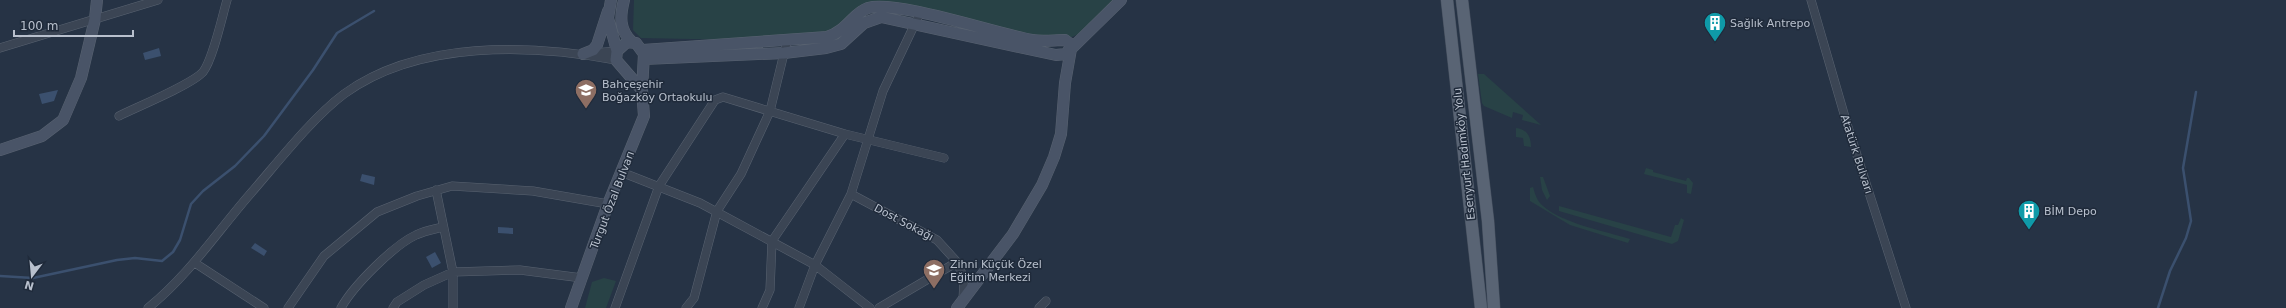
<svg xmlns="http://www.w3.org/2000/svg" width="2286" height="308" font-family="'DejaVu Sans',sans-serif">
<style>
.green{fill:#284246}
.water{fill:#3b506e}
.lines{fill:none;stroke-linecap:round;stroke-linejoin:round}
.stream{stroke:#3b506e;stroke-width:2.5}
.street-casing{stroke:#596371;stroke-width:9}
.secondary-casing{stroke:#596371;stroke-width:12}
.primary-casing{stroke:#444e5d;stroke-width:13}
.street{stroke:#3b4554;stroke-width:8}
.secondary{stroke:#495467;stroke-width:11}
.primary{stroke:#596474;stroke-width:12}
.labels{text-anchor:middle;stroke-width:3;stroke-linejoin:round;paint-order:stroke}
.poi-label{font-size:11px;fill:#b8c0cd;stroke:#1f2a3a;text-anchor:start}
.street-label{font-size:11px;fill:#b8c0cd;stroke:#1f2a3a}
</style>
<rect width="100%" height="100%" fill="#263345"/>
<path class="green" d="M 634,0 L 1121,0 L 1090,29 L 1065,40 L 878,7 L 838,33 L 787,41 L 641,38 L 633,30 Z
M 1478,74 L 1484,74 L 1541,125 L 1522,120 L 1523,115 L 1513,112 L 1512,118 L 1484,106 L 1482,103 Z
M 1516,128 C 1527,129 1531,137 1531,147 L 1524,146 L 1523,138 L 1516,137 Z
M 1646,168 L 1653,170 L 1653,172 L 1686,181 L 1687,178 L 1689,178 L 1693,183 L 1691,194 L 1687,193 L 1687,185 L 1644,174 Z
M 1540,177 L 1543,177 L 1550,196 L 1547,200 L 1542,190 Z
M 1533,187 C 1535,194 1537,201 1543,206 C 1562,223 1604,231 1630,239 L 1628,243 L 1570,225 L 1530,201 L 1530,188 Z
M 1559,206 L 1671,237 L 1675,225 L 1678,225 L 1681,218 L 1684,220 L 1678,241 L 1672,244 L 1559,211 Z
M 604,278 L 616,281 L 606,308 L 585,308 L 592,282 Z"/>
<path class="water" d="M 159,48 L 161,56 L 145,60 L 143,53 Z
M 58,90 L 54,101 L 42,104 L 39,94 Z
M 362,174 L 375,177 L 374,185 L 360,181 Z
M 498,227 L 513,228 L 513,234 L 498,233 Z
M 255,243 L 267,251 L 264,256 L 251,248 Z
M 435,252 L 441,263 L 432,268 L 426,257 Z"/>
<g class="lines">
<path class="stream" d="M 0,276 L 33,278 L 117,260 L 135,258 L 162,261 L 173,252 L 180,240 L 191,204 L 203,191 L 235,166 L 264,136 L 313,70 L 337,33 L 374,11
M 2158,308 L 2170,271 L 2186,238 L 2191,221 L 2183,168 L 2196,92"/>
<g class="street-casing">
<path id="street" d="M 1811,0 L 1847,124 L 1906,308
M 0,48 L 158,0
M 594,53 L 617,51
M 119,116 C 137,107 191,85 203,72 C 213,59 222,17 227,0
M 621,172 L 700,203 L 815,265 L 851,194 L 883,91 L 920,13
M 436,190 L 453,272 L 453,308
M 851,194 L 937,240 L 957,262 L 964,279 L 963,301
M 195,263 L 264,308
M 148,308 C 189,275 217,232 251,193 C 278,162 312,118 344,94 C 418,40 531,44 616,60
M 288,308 L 324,256 L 377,212 L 417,196 L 452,186 L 533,191 L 608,204
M 341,308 C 353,286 394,245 416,235 C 424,231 435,229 443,227
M 393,308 L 397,302 L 424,285 L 453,272 L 520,270 L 582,278
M 615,308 L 659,186 L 715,100 L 723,97 L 845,134 L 944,158
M 686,308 L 694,298 L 717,211 L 741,174 L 770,111 L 787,41
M 762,308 L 770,290 L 772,241 L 845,134
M 799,308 L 815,265 L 870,308
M 879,308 L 957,262
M 1039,308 L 1046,301"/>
</g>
<g class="secondary-casing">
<path id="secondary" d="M 611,0 L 608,18 L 617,51
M 624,0 C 620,16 619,30 632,42
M 643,50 L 827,37 C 848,30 853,13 868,8 C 897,0 997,34 1032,40 C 1043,42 1054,40 1065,40 L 1069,43 L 1071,47 L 1066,54 L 1056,55 L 881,17 L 864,23 L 841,44 L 826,48 L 784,53 L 644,59
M 583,54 L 593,50 L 597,45 L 608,11
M 0,150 L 42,136 L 63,120 L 81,78 L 95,19 L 97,0
M 571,308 L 608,204 L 644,116 L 642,90 L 644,54 L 636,43 L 627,42 L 617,51 L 616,60 L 642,90
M 957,308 L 1013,234 L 1042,185 L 1054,157 L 1061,134 L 1065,83 L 1071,49 L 1121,0"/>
</g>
<g class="primary-casing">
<path id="primary" d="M 1447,0 L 1481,308
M 1462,0 L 1488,221 L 1494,308"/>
</g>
<use href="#street" class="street"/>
<use href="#secondary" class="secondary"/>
<use href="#primary" class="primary"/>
</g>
<defs>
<g id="building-pin" transform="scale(1.15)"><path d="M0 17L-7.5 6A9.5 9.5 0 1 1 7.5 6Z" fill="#0f9aa8" stroke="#1f2a3a"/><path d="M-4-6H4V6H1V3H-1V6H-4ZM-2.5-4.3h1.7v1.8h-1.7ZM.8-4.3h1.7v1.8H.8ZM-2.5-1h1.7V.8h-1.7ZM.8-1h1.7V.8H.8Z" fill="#fff"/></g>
<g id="school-pin" transform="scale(1.15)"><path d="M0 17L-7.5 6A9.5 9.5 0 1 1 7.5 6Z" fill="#8d6e63" stroke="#1f2a3a"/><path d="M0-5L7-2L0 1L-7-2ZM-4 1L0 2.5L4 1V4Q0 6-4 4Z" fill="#fff"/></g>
</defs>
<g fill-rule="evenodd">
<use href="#building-pin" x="1715" y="23"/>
<use href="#school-pin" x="586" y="90"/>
<use href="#building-pin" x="2029" y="211"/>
<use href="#school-pin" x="934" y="270"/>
</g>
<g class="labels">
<g class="poi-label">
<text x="1730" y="27">Sağlık Antrepo</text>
<text x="602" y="88">Bahçeşehir<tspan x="602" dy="13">Boğazköy Ortaokulu</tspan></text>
<text x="2044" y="215">BİM Depo</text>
<text x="950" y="268">Zihni Küçük Özel<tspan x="950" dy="13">Eğitim Merkezi</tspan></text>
</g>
<g class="street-label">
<text transform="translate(1464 154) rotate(-96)" y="4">Esenyurt Hadımköy Yolu</text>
<text transform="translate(1857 154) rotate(72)" y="4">Atatürk Bulvarı</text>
<text transform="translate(612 200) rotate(-69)" y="4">Turgut Özal Bulvarı</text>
<text transform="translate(904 222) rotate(28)" y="4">Dost Sokağı</text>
</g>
</g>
<g transform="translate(32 276) rotate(196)" stroke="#1f2a3a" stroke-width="3" paint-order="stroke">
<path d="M0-3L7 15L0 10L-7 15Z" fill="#b8c0cd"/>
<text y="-6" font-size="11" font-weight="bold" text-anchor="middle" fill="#b8c0cd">N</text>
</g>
<path d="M14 30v6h119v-6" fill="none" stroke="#b8c0cd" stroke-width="2"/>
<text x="20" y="30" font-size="12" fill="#b8c0cd" stroke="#1f2a3a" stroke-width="3" paint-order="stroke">100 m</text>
</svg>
